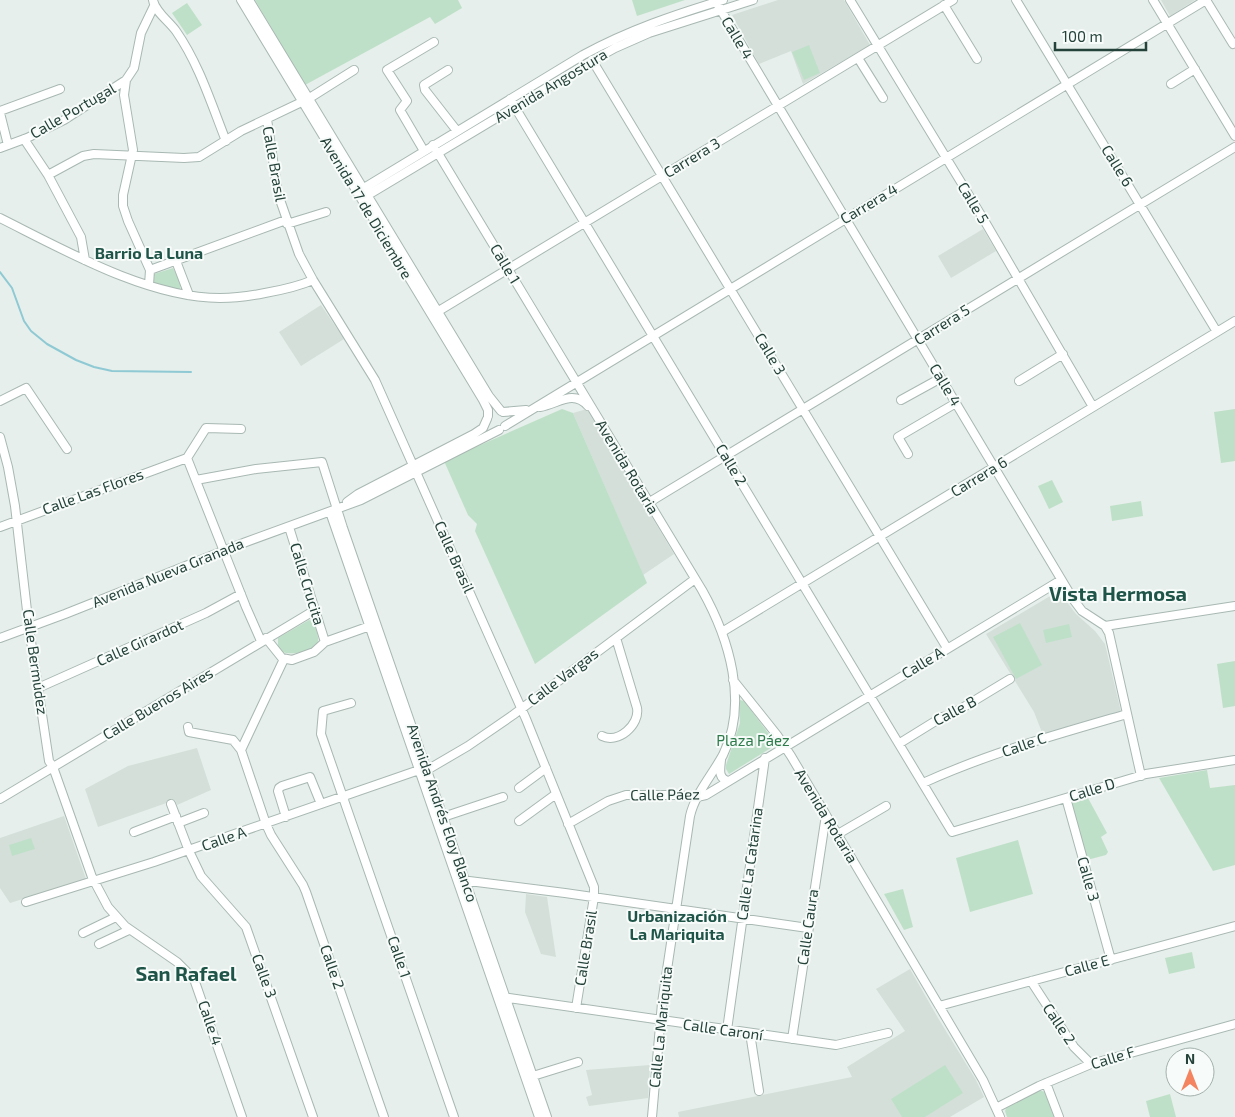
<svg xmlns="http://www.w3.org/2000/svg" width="1235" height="1117" font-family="'Exo 2',sans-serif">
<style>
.built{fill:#d4dfda}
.green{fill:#bfe0c8}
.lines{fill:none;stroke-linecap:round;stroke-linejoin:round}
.stream{stroke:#8ec9d4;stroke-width:2}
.minor-casing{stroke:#a8b8b2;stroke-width:10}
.minor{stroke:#fff;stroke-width:8}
.labels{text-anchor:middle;stroke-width:4;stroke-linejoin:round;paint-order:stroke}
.street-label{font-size:15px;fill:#24423a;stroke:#f7fbf9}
.park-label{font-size:15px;fill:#2d7a4b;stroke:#f7fbf9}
.neighbourhood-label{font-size:16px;font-weight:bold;fill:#1f5548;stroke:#f7fbf9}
.district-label{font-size:20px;font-weight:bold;fill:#1f5548;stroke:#f7fbf9}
</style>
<rect width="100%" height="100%" fill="#e6efeb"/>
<path class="built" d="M 778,0 L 844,0 L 870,45 L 803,84 L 791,51 L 759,64 L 732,15 Z
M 1161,0 L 1195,0 L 1170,16 Z
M 983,229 L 996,251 L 951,278 L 938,256 Z
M 321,305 L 344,339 L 301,366 L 279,332 Z
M 587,409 L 674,554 L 643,575 L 573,413 Z
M 1057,592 L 1060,593 L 1076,614 L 1095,631 L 1105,644 L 1121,712 L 1043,735 L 1034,712 L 986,634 Z
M 197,748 L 211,790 L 177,805 L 175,800 L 98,827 L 85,789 L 128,766 Z
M 64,816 L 86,879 L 10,903 L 0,888 L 0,838 Z
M 526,894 L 547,897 L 556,957 L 541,954 L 525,912 Z
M 910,969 L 938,1018 L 976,1080 L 984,1097 L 950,1117 L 679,1117 L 678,1112 L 852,1077 L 847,1067 L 905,1031 L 876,989 Z
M 650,1065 L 648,1098 L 589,1106 L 586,1097 L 592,1095 L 586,1070 Z"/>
<path class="green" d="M 255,0 L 458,0 L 462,8 L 435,24 L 430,17 L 305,85 Z
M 632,0 L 685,0 L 637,16 Z
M 187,3 L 202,25 L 187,35 L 172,13 Z
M 809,45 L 820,73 L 804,80 L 792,52 Z
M 173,268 L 181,284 L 180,290 L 153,283 L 154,274 Z
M 562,409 L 573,413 L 647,583 L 535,664 L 475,531 L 477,524 L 468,515 L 444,461 Z
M 1235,409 L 1235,461 L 1221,463 L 1214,412 Z
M 1052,480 L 1063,502 L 1049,509 L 1038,486 Z
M 1141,501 L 1143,516 L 1112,521 L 1110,506 Z
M 309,620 L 313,621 C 315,627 319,635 318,641 C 316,653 291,655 282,652 L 278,648 L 278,638 Z
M 1020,623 L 1042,665 L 1016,679 L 993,637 Z
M 1069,624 L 1072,637 L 1046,643 L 1043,630 Z
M 1235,661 L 1235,706 L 1223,708 L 1217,664 Z
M 740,700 L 744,701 L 772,738 L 774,746 L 729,774 L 726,769 L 726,765 L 740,723 L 739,701 Z
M 1207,770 L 1210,788 L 1235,785 L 1235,865 L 1213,871 L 1159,778 Z
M 1088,798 L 1107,833 L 1101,837 L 1108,852 L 1106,855 L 1087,860 L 1071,802 Z
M 31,838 L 35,849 L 12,856 L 9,845 Z
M 1018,840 L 1033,894 L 970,912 L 956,858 Z
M 903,889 L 913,927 L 904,930 L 884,894 Z
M 1192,952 L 1195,968 L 1169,974 L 1165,958 Z
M 945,1065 L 963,1093 L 925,1117 L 902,1117 L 891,1099 Z
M 1039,1090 L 1045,1092 L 1054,1117 L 1007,1117 L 1005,1111 L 1007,1106 Z
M 1170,1094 L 1176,1117 L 1150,1117 L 1146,1101 Z"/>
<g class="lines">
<path class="stream" d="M 0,272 L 12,288 L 24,321 L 31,331 L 47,344 L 76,360 L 94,367 L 112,371 L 191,372"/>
<g class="minor-casing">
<path id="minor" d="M 153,0 C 155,12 169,21 176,31 C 199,64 211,103 226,141
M 241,0 L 483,400 L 488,410 L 488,416
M 249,0 L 489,396 L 501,411
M 850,0 L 984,220 L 1093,407
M 1016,0 L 1217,332
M 1153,0 L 1235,136
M 716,2 L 1073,599 L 1082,611 L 1105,626 L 1109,633 L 1141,776
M 944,5 L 977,59
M 858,58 L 883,98
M 592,60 L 947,648
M 448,70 L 424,85 L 425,90 L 457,131
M 126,80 L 124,95 L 133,150 L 123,195 L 123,206 L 128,221 L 150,270 L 149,285
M 1171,84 L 1195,69
M 510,99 L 952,832 L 1146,774 L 1235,760
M 0,111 L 60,89
M 0,113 L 8,145
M 267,119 L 278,194 L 299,254 L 313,280 L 375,380 L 526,719 L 594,887 L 594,897 L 576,1008
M 24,139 L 48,175 L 81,237 L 85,260
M 433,145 L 702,590 C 729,638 749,703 723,755 C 712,775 695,794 690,816 L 662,1003 L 652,1117
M 0,148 L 27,138 L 64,120 L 126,80 L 134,68 L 141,33 L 154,6
M 424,151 L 400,110 L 407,101 L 387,70 L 434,42
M 48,175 L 83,156 L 94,154 L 184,158 L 199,157 L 241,131 L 308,99 L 354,70
M 359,191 L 583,55 C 629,30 674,15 723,0
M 363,198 L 588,63 L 615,48 L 649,33 L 753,0
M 0,218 C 64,250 148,298 220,298 C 235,298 250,296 265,293 C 282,290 297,287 313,280
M 287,224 L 326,212
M 176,261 L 189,295
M 150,270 L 286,220
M 432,315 L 953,0
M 1019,381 L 1063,354
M 901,400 L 941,378
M 0,401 L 26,388 L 67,449
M 540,407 C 558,404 573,389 588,406
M 503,412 L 526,410
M 505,426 L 1206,0 L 1233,44 L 1235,43
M 0,437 L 8,467 L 15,506 L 29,628 L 49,761 L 53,767 L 92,877 L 108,907 L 125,926 L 177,962 L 194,979 L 242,1117
M 908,454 L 898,437 L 956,403
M 187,458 L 246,607 L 261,641
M 187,458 L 206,428 L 241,429
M 196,480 L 256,469 L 322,462 L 343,528 L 547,1117
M 347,502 L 358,494 L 474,434 L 483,428 L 487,419
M 648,503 L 1235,147
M 330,512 L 539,1117
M 0,527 L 187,458
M 289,527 L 325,642
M 1105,626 L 1235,606
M 722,632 L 1235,321
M 0,638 L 65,614 L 246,542 L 361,500 L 499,430
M 266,638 L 282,658 L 292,660 L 314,652 L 325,642 L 370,626
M 284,659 L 241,750 L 266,824 L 271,835 L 303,885 L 306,892 L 384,1117
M 733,680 L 777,735 L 791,756 L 983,1080 L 1000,1117
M 38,688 L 206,613 L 241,594
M 351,703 L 323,711 L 321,734 L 454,1117
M 188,727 L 189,732 L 233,740 L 241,750
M 602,736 C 618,744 640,725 637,708 L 616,638
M 900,743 L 942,717 L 949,716 L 1010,679
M 721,760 C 720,770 718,778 728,781
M 923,783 C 989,753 1058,734 1127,714
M 519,788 L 546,768
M 1066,798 L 1111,960
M 0,799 L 315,610
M 171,804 L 189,851 L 201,876 L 246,927 L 313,1117
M 286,817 L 278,791 L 279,788 L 282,786 L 310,777 L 321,804
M 443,817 L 503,797
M 519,821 L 556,794
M 178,823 L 204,813
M 568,824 L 608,801 L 626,795 L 675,795 L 697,797 L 706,795 L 1061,580
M 134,832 L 176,816
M 838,834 L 886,806
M 461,880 L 565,893 L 808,928
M 26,902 L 154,862 L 419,770 L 427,770 L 468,746 L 513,715 L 695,579
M 83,933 L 116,917
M 99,944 L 129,930
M 1031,981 L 1074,1047 L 1091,1064
M 502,997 L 836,1045 L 888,1033
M 939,1006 L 1235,926
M 727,1030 L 765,758
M 750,1033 L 759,1091
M 792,1039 L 826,815
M 533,1076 L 578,1062
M 1046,1083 L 1059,1117
M 996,1108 L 1039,1086 L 1091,1064 L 1235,1024"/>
</g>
<use href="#minor" class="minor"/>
</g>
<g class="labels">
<g class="street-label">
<text transform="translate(737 38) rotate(59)" y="5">Calle 4</text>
<text transform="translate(551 86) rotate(-31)" y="5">Avenida Angostura</text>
<text transform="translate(73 111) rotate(-30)" y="5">Calle Portugal</text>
<text transform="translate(692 158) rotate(-31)" y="5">Carrera 3</text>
<text transform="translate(274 164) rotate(80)" y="5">Calle Brasil</text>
<text transform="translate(1117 166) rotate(58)" y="5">Calle 6</text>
<text transform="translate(973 203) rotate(59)" y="5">Calle 5</text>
<text transform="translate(869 204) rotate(-31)" y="5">Carrera 4</text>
<text transform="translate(366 208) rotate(59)" y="5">Avenida 17 de Diciembre</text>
<text transform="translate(505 264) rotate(59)" y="5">Calle 1</text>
<text transform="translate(942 325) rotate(-32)" y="5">Carrera 5</text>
<text transform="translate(770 354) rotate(59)" y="5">Calle 3</text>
<text transform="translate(945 385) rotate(59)" y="5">Calle 4</text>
<text transform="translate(731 465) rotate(59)" y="5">Calle 2</text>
<text transform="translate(627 467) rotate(59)" y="5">Avenida Rotaria</text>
<text transform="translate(979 477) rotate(-31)" y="5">Carrera 6</text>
<text transform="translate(93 492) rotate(-20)" y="5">Calle Las Flores</text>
<text transform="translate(454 557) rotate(66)" y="5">Calle Brasil</text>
<text transform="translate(168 573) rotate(-22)" y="5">Avenida Nueva Granada</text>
<text transform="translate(307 584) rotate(73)" y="5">Calle Crucita</text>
<text transform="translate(140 643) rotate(-24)" y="5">Calle Girardot</text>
<text transform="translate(35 662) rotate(82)" y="5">Calle Bermúdez</text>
<text transform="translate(923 663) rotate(-31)" y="5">Calle A</text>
<text transform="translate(563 677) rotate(-37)" y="5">Calle Vargas</text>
<text transform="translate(158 704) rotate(-31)" y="5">Calle Buenos Aires</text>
<text transform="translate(955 711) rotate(-28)" y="5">Calle B</text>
<text transform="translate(1024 745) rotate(-19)" y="5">Calle C</text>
<text transform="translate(1092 790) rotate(-17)" y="5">Calle D</text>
<text transform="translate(665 795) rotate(-1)" y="5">Calle Páez</text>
<text transform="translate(442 813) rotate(71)" y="5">Avenida Andrés Eloy Blanco</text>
<text transform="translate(826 816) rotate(59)" y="5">Avenida Rotaria</text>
<text transform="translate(224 839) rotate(-19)" y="5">Calle A</text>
<text transform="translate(750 864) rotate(-82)" y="5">Calle La Catarina</text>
<text transform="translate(1088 879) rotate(74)" y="5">Calle 3</text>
<text transform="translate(808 927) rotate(-82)" y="5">Calle Caura</text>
<text transform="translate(586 948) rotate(-81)" y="5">Calle Brasil</text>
<text transform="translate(399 957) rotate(71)" y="5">Calle 1</text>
<text transform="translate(1087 966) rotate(-15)" y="5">Calle E</text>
<text transform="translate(332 967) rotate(71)" y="5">Calle 2</text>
<text transform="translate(264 976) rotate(70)" y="5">Calle 3</text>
<text transform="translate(210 1023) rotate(71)" y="5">Calle 4</text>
<text transform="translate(1059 1024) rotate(56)" y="5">Calle 2</text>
<text transform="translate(661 1027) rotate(-84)" y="5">Calle La Mariquita</text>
<text transform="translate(723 1030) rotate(8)" y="5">Calle Caroní</text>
<text transform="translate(1113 1058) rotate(-17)" y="5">Calle F</text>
</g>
<g class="park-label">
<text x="753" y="746">Plaza Páez</text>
</g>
<g class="neighbourhood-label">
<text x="149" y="259">Barrio La Luna</text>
<text x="677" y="922">Urbanización<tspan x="677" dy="18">La Mariquita</tspan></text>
</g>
<g class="district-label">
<text x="1118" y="601">Vista Hermosa</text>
<text x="186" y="981">San Rafael</text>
</g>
</g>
<g transform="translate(1190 1072)"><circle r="24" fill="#f7fbf9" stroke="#a3b1ad"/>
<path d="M0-4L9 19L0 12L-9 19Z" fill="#f4845f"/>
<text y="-8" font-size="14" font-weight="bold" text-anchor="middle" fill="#24423a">N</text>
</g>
<path d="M1055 42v8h91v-8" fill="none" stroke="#24423a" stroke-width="2.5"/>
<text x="1062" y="42" font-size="15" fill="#24423a" stroke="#f7fbf9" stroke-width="4" paint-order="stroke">100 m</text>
</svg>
